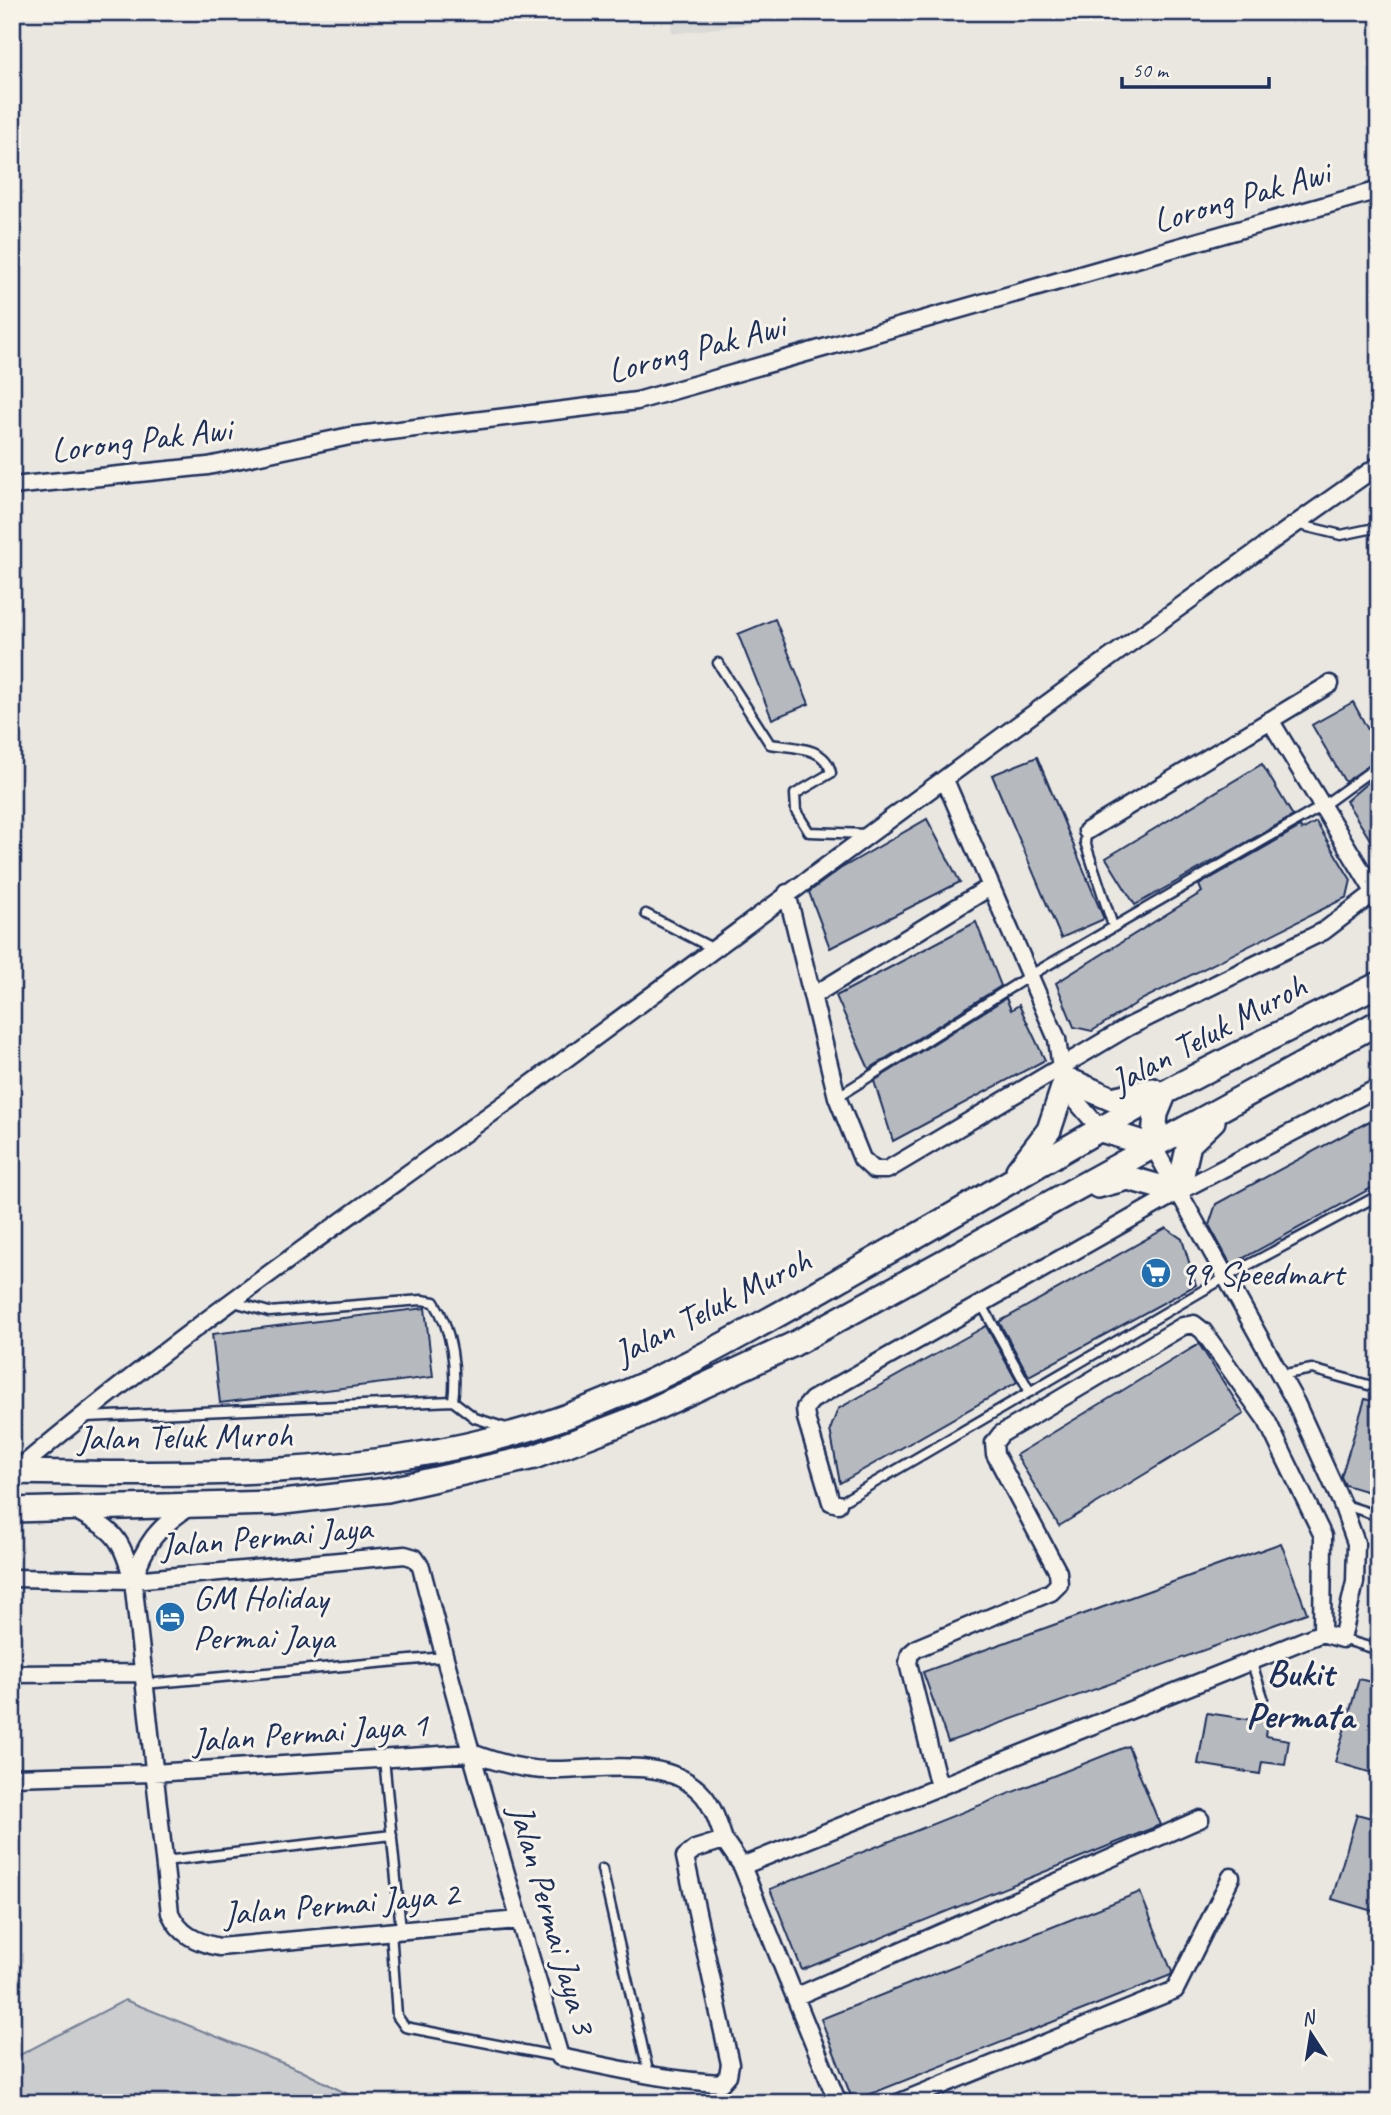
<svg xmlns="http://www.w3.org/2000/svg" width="1391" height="2115" font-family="Caveat,sans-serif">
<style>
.built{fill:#dadad6}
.green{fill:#cbcccd;stroke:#737e96;stroke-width:2}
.building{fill:#b6babf;stroke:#1b2f5e;stroke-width:2}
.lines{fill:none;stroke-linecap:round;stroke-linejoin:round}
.service-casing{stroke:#1b2f5e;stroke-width:13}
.minor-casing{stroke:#1b2f5e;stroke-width:21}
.secondary-casing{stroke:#1b2f5e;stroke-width:28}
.service{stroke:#f7f3e8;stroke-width:8}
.minor{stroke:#f7f3e8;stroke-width:16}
.secondary{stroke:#f7f3e8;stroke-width:23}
.labels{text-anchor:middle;stroke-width:6;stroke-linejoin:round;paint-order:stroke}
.street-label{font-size:35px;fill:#1b2f5e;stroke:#f7f3e8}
.poi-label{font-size:35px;fill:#1b2f5e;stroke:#f7f3e8;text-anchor:start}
.neighbourhood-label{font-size:37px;font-weight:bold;fill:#1b2f5e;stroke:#f7f3e8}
</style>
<rect width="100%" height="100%" fill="#eae7e0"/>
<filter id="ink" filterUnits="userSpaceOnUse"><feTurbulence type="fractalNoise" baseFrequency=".0143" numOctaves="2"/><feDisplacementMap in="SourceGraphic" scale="14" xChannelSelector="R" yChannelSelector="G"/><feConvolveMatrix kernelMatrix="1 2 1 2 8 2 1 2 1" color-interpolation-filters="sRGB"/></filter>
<g filter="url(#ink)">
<path class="built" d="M 670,12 L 840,12 L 672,34 Z"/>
<path class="green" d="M 125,2000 L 300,2070 L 365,2103 L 12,2103 L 12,2059 Z"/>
<path class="building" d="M 775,619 L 809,704 L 772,719 L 738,634 Z
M 1353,702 L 1379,750 L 1379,759 L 1345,782 L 1312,725 Z
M 1037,757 L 1104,919 L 1061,938 L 992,775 Z
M 1262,764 L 1293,816 L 1135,905 L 1106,858 Z
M 1379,773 L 1379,854 L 1346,801 Z
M 927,819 L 960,882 L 830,948 L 809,892 L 840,869 Z
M 1316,822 L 1351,880 L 1347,897 L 1143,999 L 1092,1031 L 1074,1027 L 1056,983 L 1202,892 L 1199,885 L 1300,827 L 1302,830 Z
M 976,922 L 1001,986 L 869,1069 L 836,996 Z
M 1006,998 L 1011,1010 L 1019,1005 L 1045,1060 L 893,1141 L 874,1081 Z
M 1379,1116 L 1379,1184 L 1231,1265 L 1209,1225 L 1216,1204 Z
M 1166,1228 L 1182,1239 L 1196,1285 L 1029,1376 L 999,1322 Z
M 425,1308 L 433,1377 L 220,1403 L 212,1334 Z
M 986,1326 L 1017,1382 L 840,1483 L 830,1430 L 838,1409 Z
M 1199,1344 L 1244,1414 L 1059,1526 L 1016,1455 Z
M 1365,1399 L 1379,1403 L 1379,1495 L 1345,1485 L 1341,1477 Z
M 1281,1543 L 1307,1613 L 948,1742 L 923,1672 Z
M 1359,1679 L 1379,1684 L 1379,1775 L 1335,1762 Z
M 1207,1713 L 1267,1722 L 1265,1736 L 1289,1740 L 1285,1765 L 1262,1762 L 1260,1774 L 1198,1764 Z
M 1128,1746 L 1160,1825 L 802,1970 L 770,1889 Z
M 1357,1814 L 1379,1820 L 1379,1913 L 1332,1899 Z
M 1140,1892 L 1172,1972 L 1171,1975 L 853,2101 L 821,2019 Z"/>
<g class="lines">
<g class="service-casing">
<path id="service" d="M 1378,414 L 1379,414
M 1296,524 L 1341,535 L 1379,527
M 718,663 L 770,744 C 793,748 826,746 831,773 L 795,794 L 796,811 L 809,832 L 867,834
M 1087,831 L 1085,842 L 1113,926
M 646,914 L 714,949
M 837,1097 L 1029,976 L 1321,807 L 1379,765
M 234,1302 L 269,1312 L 422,1300 L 434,1302 C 452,1329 457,1370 453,1401
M 981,1303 L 1030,1392
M 1280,1375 L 1312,1369 L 1379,1388
M 86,1417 L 453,1401 L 475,1418 L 506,1428
M 838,1504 L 1226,1277 L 1379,1195
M 1342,1504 L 1379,1516
M 1342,1639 L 1379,1650
M 1251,1661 L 1263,1697
M 144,1684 L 444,1657
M 384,1759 L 401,1929
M 164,1861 L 392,1835
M 602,1869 L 649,2075
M 391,1930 L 397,2016 L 405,2027 L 560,2057"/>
</g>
<g class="minor-casing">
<path id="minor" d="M 12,486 L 208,466 L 350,436 L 637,401 L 1379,190
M 1270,720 L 1375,893
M 945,780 L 1057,1039 L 1061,1068 L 1077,1102 L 1101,1130
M 1087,831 L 1330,684
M 787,893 L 837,1097 L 862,1159 L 874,1170 L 887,1170 L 1128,1027 L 1324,931 L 1379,889
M 814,995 L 990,887
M 15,1472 C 179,1332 359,1211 533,1083 C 814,876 1093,666 1379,465
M 838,1504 L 831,1502 L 806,1418 L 805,1408 L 812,1400 L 1178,1192 L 1379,1087
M 73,1509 C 115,1532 119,1533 133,1580 L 170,1913 C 180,1935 196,1942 219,1947 L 519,1920
M 12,1578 L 133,1580 L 405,1555 L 415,1558 L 421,1567 C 463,1731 512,1894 560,2057 C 614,2068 667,2081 721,2083 L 728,2075 L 730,2064 L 685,1857 L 695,1849 L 724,1840 C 719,1825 714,1809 704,1796 C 669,1755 602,1770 556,1770 C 527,1771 498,1763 472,1753 L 153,1773 L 12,1777
M 133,1580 C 146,1542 156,1529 190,1506
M 12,1674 L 141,1673
M 939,1787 L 908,1663 L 910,1654 L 917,1648 L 1051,1592 L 1059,1584 L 1058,1572 L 995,1454 L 994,1443 L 1001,1434 L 1183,1326 L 1194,1324 L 1203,1331 L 1267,1421 L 1323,1536 L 1322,1633
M 724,1840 L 742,1866 L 795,1997 L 1200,1819
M 742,1866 L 1322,1633 L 1342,1639 L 1355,1582 L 1356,1543 L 1342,1504 L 1296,1403 L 1153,1146
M 795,1997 L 838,2103
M 898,2103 L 1175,1990 L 1231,1877"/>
</g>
<g class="secondary-casing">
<path id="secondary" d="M 1101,1130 L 1153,1146
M 1153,1146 L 1156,1114 L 1165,1092
M 1018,1170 L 1049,1130 L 1066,1079 L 1112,1099 L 1153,1090
M 1098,1186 L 1128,1178 L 1178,1192 L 1189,1144 L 1213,1121
M 12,1472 C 186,1475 361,1479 529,1429 C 659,1389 778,1314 895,1248 C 986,1197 1075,1142 1166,1092 C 1236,1054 1308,1020 1379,984
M 12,1510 L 275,1503 L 387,1490 L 534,1457 L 628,1421 L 794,1344 L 1379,1022"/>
</g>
<use href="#service" class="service"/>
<use href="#minor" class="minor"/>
<use href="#secondary" class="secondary"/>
</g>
</g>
<defs>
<g id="supermarket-disc" transform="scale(1.575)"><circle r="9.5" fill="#1f6fb2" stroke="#f7f3e8"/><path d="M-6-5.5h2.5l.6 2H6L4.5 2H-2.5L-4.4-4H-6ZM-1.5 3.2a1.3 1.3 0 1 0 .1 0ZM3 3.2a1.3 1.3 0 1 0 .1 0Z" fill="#fff"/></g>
<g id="hotel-disc" transform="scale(1.575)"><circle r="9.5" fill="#1f6fb2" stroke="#f7f3e8"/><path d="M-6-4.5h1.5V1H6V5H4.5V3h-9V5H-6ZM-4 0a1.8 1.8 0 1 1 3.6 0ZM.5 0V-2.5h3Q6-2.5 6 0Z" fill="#fff"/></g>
</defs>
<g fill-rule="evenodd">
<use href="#supermarket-disc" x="1156" y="1273"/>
<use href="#hotel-disc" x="170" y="1617"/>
</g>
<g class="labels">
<g class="street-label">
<text transform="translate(1241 196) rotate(-16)" y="12">Lorong Pak Awi</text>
<text transform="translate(696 348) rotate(-15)" y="12">Lorong Pak Awi</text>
<text transform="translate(141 439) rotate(-7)" y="12">Lorong Pak Awi</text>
<text transform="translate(1208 1033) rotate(-28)" y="12">Jalan Teluk Muroh</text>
<text transform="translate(712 1306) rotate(-27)" y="12">Jalan Teluk Muroh</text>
<text transform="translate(185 1436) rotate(-1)" y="12">Jalan Teluk Muroh</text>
<text transform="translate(266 1536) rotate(-5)" y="12">Jalan Permai Jaya</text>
<text transform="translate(310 1732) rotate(-4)" y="12">Jalan Permai Jaya 1</text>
<text transform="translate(341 1903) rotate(-5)" y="12">Jalan Permai Jaya 2</text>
<text transform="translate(553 1919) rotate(74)" y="12">Jalan Permai Jaya 3</text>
</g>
<g class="poi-label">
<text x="1179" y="1285">99 Speedmart</text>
<text x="193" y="1609">GM Holiday<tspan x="193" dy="40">Permai Jaya</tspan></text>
</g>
<g class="neighbourhood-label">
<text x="1300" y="1685">Bukit<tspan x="1300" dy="43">Permata</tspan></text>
</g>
</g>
<rect width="1391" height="2115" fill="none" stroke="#f7f3e8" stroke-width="42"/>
<rect x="21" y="21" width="1349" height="2073" fill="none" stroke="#1b2f5e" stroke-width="2.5" filter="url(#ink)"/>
<g transform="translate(1311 2034) rotate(348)" stroke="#f7f3e8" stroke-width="5" paint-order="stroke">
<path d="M0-5L12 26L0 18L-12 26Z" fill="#1b2f5e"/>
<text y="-10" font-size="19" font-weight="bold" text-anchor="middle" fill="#1b2f5e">N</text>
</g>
<path d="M1122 77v10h147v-10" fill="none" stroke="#1b2f5e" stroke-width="3.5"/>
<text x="1132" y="77" font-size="21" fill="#1b2f5e" stroke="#f7f3e8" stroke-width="5" paint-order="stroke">50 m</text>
</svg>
